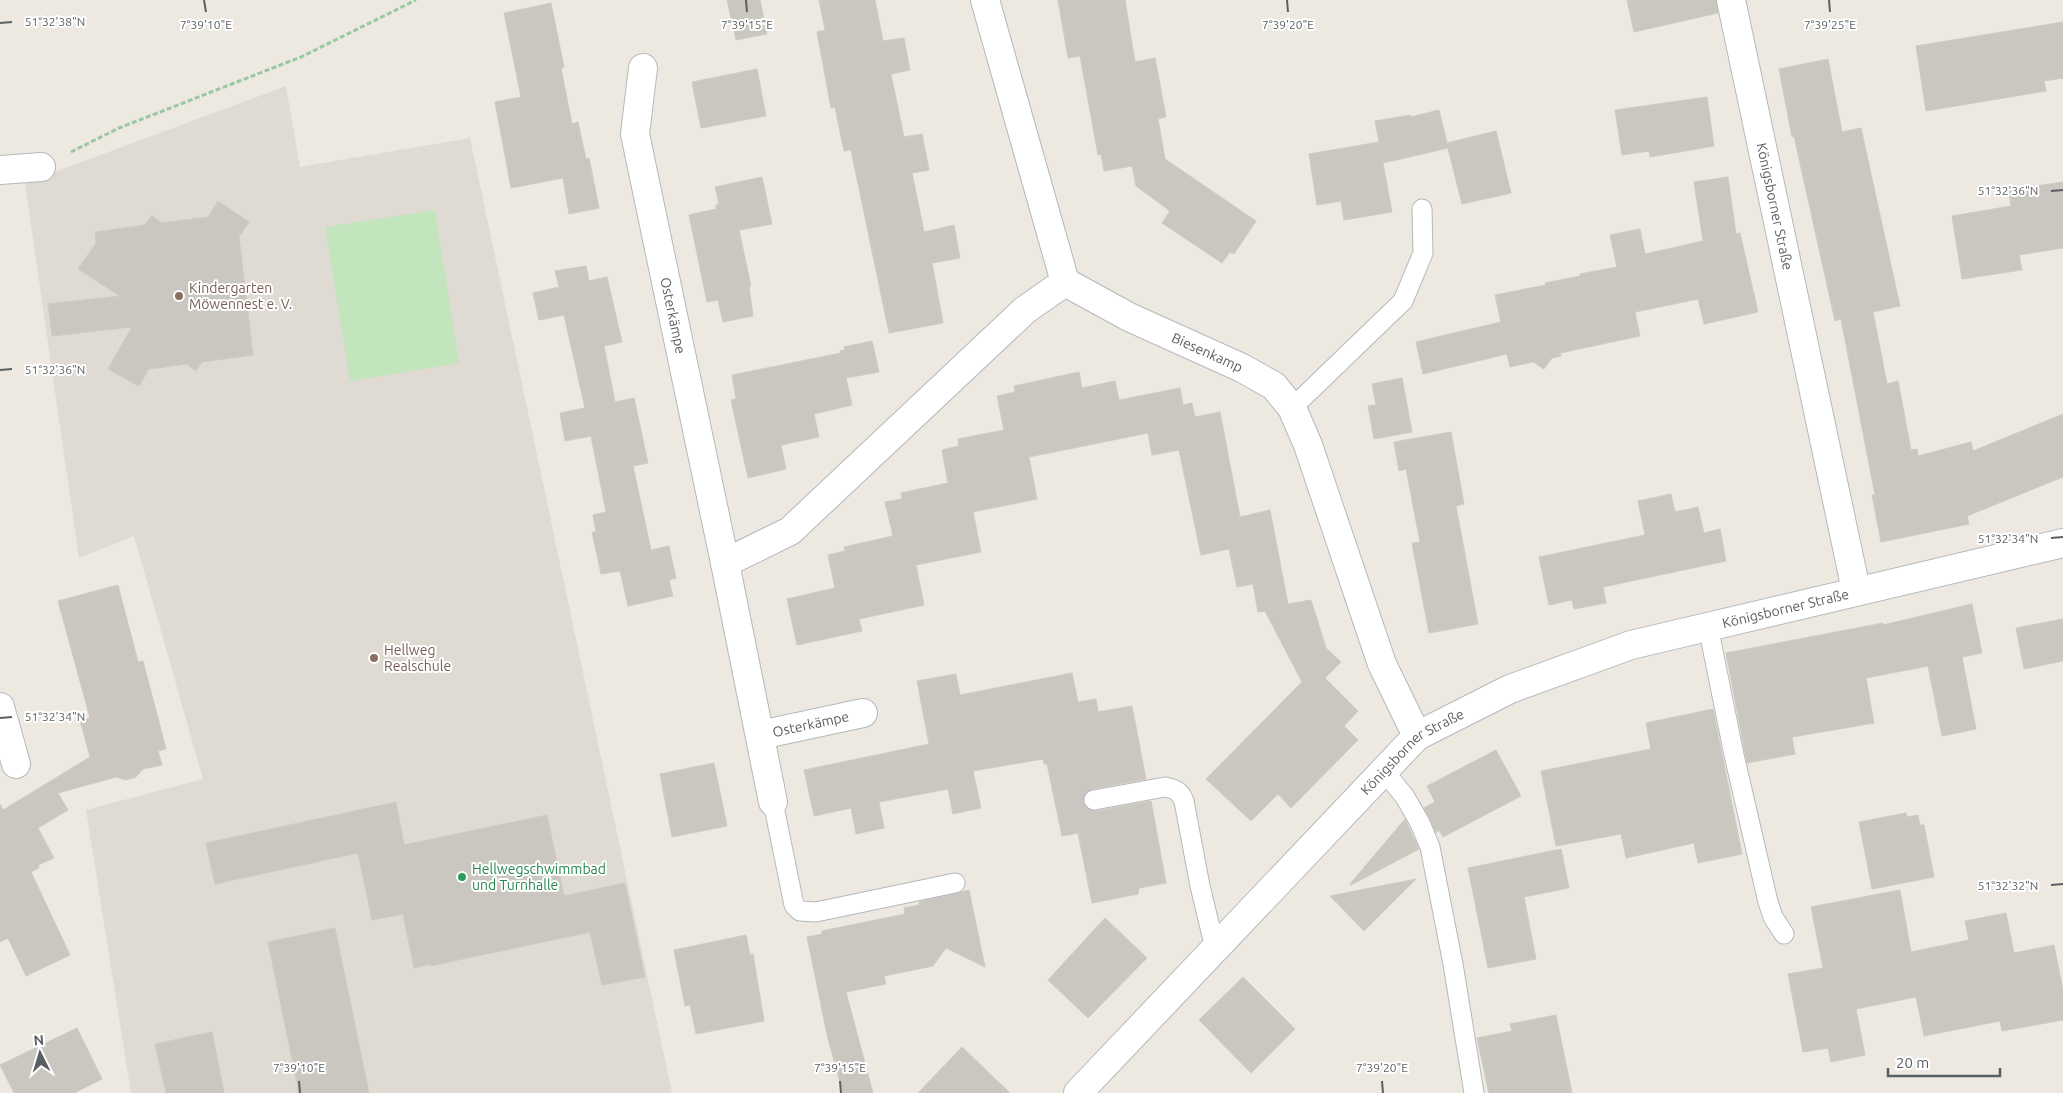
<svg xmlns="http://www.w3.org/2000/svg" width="2063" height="1093" font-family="Ubuntu,sans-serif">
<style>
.education{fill:#dfdad2}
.green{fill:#c2e5bd}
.building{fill:#cac6c0;stroke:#d1cac0}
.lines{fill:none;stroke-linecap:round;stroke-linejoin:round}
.service-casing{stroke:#b4b8bc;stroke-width:21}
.minor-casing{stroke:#b4b8bc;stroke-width:30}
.path{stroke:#98c9a0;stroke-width:3;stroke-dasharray:5 2.5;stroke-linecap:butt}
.service{stroke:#fff;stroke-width:19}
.minor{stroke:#fff;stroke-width:28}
.ticks{fill:none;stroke:#5a5f62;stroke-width:2}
.education-dot{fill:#8d6e63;stroke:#fff;stroke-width:2}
.leisure-dot{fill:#2e9e5b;stroke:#fff;stroke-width:2}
.labels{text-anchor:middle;stroke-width:4;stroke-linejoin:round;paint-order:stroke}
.street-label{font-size:14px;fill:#5a5f62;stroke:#fff}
.education-label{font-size:14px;fill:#785e54;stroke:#fff;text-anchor:start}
.leisure-label{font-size:14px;fill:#27864d;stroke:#fff;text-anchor:start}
.ticks-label{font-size:12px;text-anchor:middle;fill:#5a5f62;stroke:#fff;stroke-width:4;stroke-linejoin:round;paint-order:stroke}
</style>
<rect width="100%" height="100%" fill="#ede9e1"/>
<path class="education" d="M 286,86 L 300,167 L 470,138 L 672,1093 L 131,1093 L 86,810 L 203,779 L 134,536 L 79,558 L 25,183 Z"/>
<path class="green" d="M 435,210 L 459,363 L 350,381 L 325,227 Z"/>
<path class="building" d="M 727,0 L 760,0 L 767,34 L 736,40 Z
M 819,0 L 875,0 L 883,41 L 904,38 L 910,70 L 891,74 L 904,137 L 922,134 L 929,170 L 912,173 L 924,232 L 954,225 L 960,258 L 932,263 L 943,323 L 889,333 L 851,150 L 844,151 L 835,107 L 831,108 L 817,32 L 825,30 Z
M 1058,0 L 1125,0 L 1135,62 L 1155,58 L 1166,117 L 1158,119 L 1165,159 L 1256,221 L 1234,254 L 1230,252 L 1222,263 L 1162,223 L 1170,211 L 1136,186 L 1132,166 L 1104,171 L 1101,154 L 1098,155 L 1080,56 L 1068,58 Z
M 1627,0 L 1716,0 L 1718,13 L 1634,32 Z
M 551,3 L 564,67 L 561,68 L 572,124 L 578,122 L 586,159 L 589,158 L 599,208 L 569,214 L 563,178 L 511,188 L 495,102 L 521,97 L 504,13 Z
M 2063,22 L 2063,78 L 2044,81 L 2046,91 L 1926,111 L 1916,46 Z
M 1828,59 L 1842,132 L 1861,128 L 1900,306 L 1873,312 L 1887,384 L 1898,381 L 1911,450 L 1917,449 L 1918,456 L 1971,442 L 1973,451 L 2063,414 L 2063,477 L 1967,516 L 1969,524 L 1881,542 L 1872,495 L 1875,495 L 1841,319 L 1835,321 L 1794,136 L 1792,137 L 1779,69 Z
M 757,69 L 766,116 L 701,128 L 692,82 Z
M 1707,97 L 1714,146 L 1650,157 L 1649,151 L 1622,155 L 1615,110 Z
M 1439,110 L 1447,143 L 1496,131 L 1511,193 L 1462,204 L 1448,148 L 1383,163 L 1392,212 L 1344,220 L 1341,201 L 1317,205 L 1309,154 L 1379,142 L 1375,121 L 1411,115 L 1411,117 Z
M 762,177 L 772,224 L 739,230 L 751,286 L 749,287 L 753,316 L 723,322 L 718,300 L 707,302 L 689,215 L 716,209 L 716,205 L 719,204 L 715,187 Z
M 1728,177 L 1736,234 L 1740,233 L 1758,312 L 1704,324 L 1698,299 L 1635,312 L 1640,336 L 1560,353 L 1561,356 L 1552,358 L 1544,369 L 1533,362 L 1510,367 L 1507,354 L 1423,374 L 1416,342 L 1501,322 L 1495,295 L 1546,285 L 1545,283 L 1580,276 L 1580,274 L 1617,267 L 1610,235 L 1640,229 L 1645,254 L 1703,241 L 1694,182 Z
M 2063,182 L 2063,248 L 2019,255 L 2022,270 L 1962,279 L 1952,216 L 2011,206 L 2009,190 Z
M 218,201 L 249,222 L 239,237 L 253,355 L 202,362 L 196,371 L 187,364 L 149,369 L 139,386 L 108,369 L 132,327 L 52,336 L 48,304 L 120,296 L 78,269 L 96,243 L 95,232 L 145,225 L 152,215 L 161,223 L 208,217 Z
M 586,266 L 589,281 L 607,277 L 622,342 L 604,346 L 615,402 L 634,398 L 648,463 L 633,466 L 651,550 L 669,546 L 676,578 L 669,580 L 673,596 L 628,606 L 620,571 L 601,574 L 592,532 L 596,532 L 593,515 L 606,512 L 591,436 L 565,441 L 560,413 L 585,408 L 564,315 L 539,320 L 533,293 L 559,287 L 555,271 Z
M 872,341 L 879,372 L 846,378 L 852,405 L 814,414 L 819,437 L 781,445 L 786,469 L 748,478 L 731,400 L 736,399 L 732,375 L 841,353 L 841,356 L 840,351 L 845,350 L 844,347 Z
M 1079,372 L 1082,388 L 1115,381 L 1119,400 L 1180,388 L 1183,405 L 1192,403 L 1195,417 L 1220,412 L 1240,517 L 1270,510 L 1288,604 L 1311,600 L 1326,648 L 1341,662 L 1325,678 L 1358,711 L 1344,726 L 1358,740 L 1291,808 L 1278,794 L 1251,821 L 1206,779 L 1302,682 L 1265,611 L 1258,612 L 1253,584 L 1237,587 L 1229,549 L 1201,555 L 1179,450 L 1152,455 L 1148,433 L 1029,457 L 1037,499 L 973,512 L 981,552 L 916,565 L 924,605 L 859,619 L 862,631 L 797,645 L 787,599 L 835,588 L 828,555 L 845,551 L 844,547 L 893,536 L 885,502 L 902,499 L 901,493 L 948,483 L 942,450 L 959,446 L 958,439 L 1004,430 L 997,396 L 1015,392 L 1014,386 Z
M 1402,378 L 1412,432 L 1374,439 L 1368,406 L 1376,405 L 1372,384 Z
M 1451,432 L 1464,504 L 1456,506 L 1478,624 L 1429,633 L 1412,543 L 1420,542 L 1406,469 L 1399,471 L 1394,442 Z
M 1671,494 L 1675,512 L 1698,507 L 1704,533 L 1720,529 L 1726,561 L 1603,587 L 1606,603 L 1574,609 L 1572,600 L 1549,605 L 1539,557 L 1645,535 L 1638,501 Z
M 118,585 L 138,662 L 143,661 L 166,749 L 158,751 L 162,765 L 143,769 L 136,777 L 126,780 L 116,777 L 58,793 L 68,810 L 38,828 L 54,858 L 38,865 L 39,868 L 31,872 L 70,955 L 26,976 L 8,938 L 0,942 L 0,804 L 3,810 L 90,757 L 80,720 L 90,718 L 58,601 Z
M 1972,604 L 1982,653 L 1962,657 L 1976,729 L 1942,736 L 1928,666 L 1866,678 L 1874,723 L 1792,737 L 1795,754 L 1747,763 L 1726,653 L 1883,623 L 1883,625 Z
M 2063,619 L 2063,661 L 2024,669 L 2016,628 Z
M 1072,673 L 1078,702 L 1096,699 L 1098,712 L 1132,706 L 1146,779 L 1092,789 L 1084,796 L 1083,802 L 1086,808 L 1096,811 L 1151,801 L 1166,883 L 1139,888 L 1138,894 L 1092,903 L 1078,833 L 1062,836 L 1047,764 L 1044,764 L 1043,759 L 973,771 L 981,808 L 953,814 L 948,789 L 879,802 L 884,828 L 856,834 L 851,808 L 814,816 L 804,770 L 929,744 L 917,681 L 956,674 L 960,695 Z
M 1713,709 L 1742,854 L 1698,863 L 1694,843 L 1626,858 L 1621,834 L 1556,846 L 1541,771 L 1651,749 L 1646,723 Z
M 1496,750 L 1521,796 L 1443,837 L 1439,830 L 1436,833 L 1424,808 L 1435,802 L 1427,786 Z
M 714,763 L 727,826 L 672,837 L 660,774 Z
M 396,802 L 404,845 L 547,815 L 564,896 L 625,883 L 645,977 L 602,985 L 590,932 L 430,966 L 430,964 L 414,968 L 403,914 L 372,920 L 358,853 L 215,884 L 206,843 Z
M 1906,813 L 1907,817 L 1918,815 L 1920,825 L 1924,825 L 1934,877 L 1872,889 L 1859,822 Z
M 1405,819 L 1419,849 L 1351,885 L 1350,884 Z
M 1561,849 L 1569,888 L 1524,897 L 1536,959 L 1488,968 L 1468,868 Z
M 1416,879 L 1364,931 L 1330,896 Z
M 969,890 L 985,967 L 946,948 L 933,966 L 884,976 L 886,984 L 846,992 L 873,1093 L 843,1093 L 828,1039 L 807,937 L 822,934 L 822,931 L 905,914 L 904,908 L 919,905 L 919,902 Z
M 1900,890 L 1911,952 L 1969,940 L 1965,921 L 2006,913 L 2014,953 L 2054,945 L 2063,990 L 2063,1020 L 2002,1031 L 2000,1021 L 1924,1036 L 1916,997 L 1856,1009 L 1865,1055 L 1831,1062 L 1828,1048 L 1803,1052 L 1788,974 L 1823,968 L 1811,907 Z
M 1105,918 L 1147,958 L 1088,1018 L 1048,980 Z
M 335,928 L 369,1093 L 299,1093 L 268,942 Z
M 746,935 L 750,955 L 753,954 L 764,1021 L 696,1034 L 690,1005 L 685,1006 L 674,950 Z
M 1243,977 L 1295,1029 L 1251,1073 L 1199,1020 Z
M 1556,1015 L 1572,1093 L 1489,1093 L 1477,1038 L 1512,1031 L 1510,1024 Z
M 77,1028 L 102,1079 L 74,1093 L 14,1093 L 0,1065 Z
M 212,1032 L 224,1093 L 166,1093 L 155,1044 Z
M 962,1047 L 1010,1093 L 918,1093 Z"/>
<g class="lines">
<g class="service-casing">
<path id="service" d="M 1292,408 L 1403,301 L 1423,253 L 1422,209
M 1708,626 L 1734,755 L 1768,902 L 1773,917 L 1784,934
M 1384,771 L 1405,797 L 1420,823 L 1430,847 L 1453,964 L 1474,1093
M 1094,800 L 1165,787 C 1175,789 1180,791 1184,801 L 1200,886 L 1215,948
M 773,802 L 794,905 L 800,911 L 816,912 L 955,883"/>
</g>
<g class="minor-casing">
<g id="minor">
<path id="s1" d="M 985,0 L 1065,282 L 1129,317 L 1242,368 L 1274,386 L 1292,408 L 1308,445 L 1382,664 L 1417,736"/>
<path id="s2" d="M 1731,0 L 1856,590"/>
<path id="s3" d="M 643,68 L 635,134 L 725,563"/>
<path d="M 0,170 L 41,167"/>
<path d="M 0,707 L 16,764"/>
<path id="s4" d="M 760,735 L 863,713"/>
<path d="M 773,802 L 725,563 L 790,531 L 1025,310 L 1065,282"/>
<path id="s5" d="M 1078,1093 L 1417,736 L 1510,689 L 1631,645 L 2063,543"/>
</g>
</g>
<path class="path" d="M 71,152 L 119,128 L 301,57 L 416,0"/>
<use href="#service" class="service"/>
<use href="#minor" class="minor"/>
</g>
<path class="ticks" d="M 204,0 L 206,12M 746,0 L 747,12M 1287,0 L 1288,12M 1829,0 L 1830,12M 0,23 L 12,22M 2051,191 L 2063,190M 0,370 L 12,369M 2051,538 L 2063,537M 0,718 L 12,717M 2051,885 L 2063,884M 299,1081 L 300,1093M 840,1081 L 841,1093M 1382,1081 L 1383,1093"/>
<g class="education-dot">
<circle cx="179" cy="296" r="5"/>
<circle cx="374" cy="658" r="5"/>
</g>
<circle class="leisure-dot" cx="462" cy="877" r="5"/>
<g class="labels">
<g class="street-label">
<text dy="5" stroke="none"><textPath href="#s2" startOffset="211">Königsborner Straße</textPath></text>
<text dy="5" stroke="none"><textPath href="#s3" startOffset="252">Osterkämpe</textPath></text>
<text dy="5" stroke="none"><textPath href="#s1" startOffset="452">Biesenkamp</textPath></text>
<text dy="5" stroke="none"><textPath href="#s5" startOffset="884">Königsborner Straße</textPath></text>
<text dy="5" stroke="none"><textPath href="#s4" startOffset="52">Osterkämpe</textPath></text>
<text dy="5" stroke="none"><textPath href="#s5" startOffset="479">Königsborner Straße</textPath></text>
</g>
<g class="education-label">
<text x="189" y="293">Kindergarten<tspan x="189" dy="16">Möwennest e. V.</tspan></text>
<text x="384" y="655">Hellweg<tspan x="384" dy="16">Realschule</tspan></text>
</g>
<g class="leisure-label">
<text x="472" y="874">Hellwegschwimmbad<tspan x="472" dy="16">und Turnhalle</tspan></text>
</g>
</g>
<g class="ticks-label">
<text x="55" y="26">51°32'38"N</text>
<text x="206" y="29">7°39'10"E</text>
<text x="747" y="29">7°39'15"E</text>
<text x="1288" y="29">7°39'20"E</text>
<text x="1830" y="29">7°39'25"E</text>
<text x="2008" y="195">51°32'36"N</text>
<text x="55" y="374">51°32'36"N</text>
<text x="2008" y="543">51°32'34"N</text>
<text x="55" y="721">51°32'34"N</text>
<text x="2008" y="890">51°32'32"N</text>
<text x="299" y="1072">7°39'10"E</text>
<text x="840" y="1072">7°39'15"E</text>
<text x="1382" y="1072">7°39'20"E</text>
</g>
<g transform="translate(40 1053) rotate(355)" stroke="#ffffff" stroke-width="4" paint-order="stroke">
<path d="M0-4L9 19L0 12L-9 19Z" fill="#5a5f62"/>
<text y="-8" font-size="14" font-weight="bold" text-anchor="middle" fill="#5a5f62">N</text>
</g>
<path d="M1888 1068v8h112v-8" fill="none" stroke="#5a5f62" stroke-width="2.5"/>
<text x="1896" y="1068" font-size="15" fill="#5a5f62" stroke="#ffffff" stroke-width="4" paint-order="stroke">20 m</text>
</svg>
